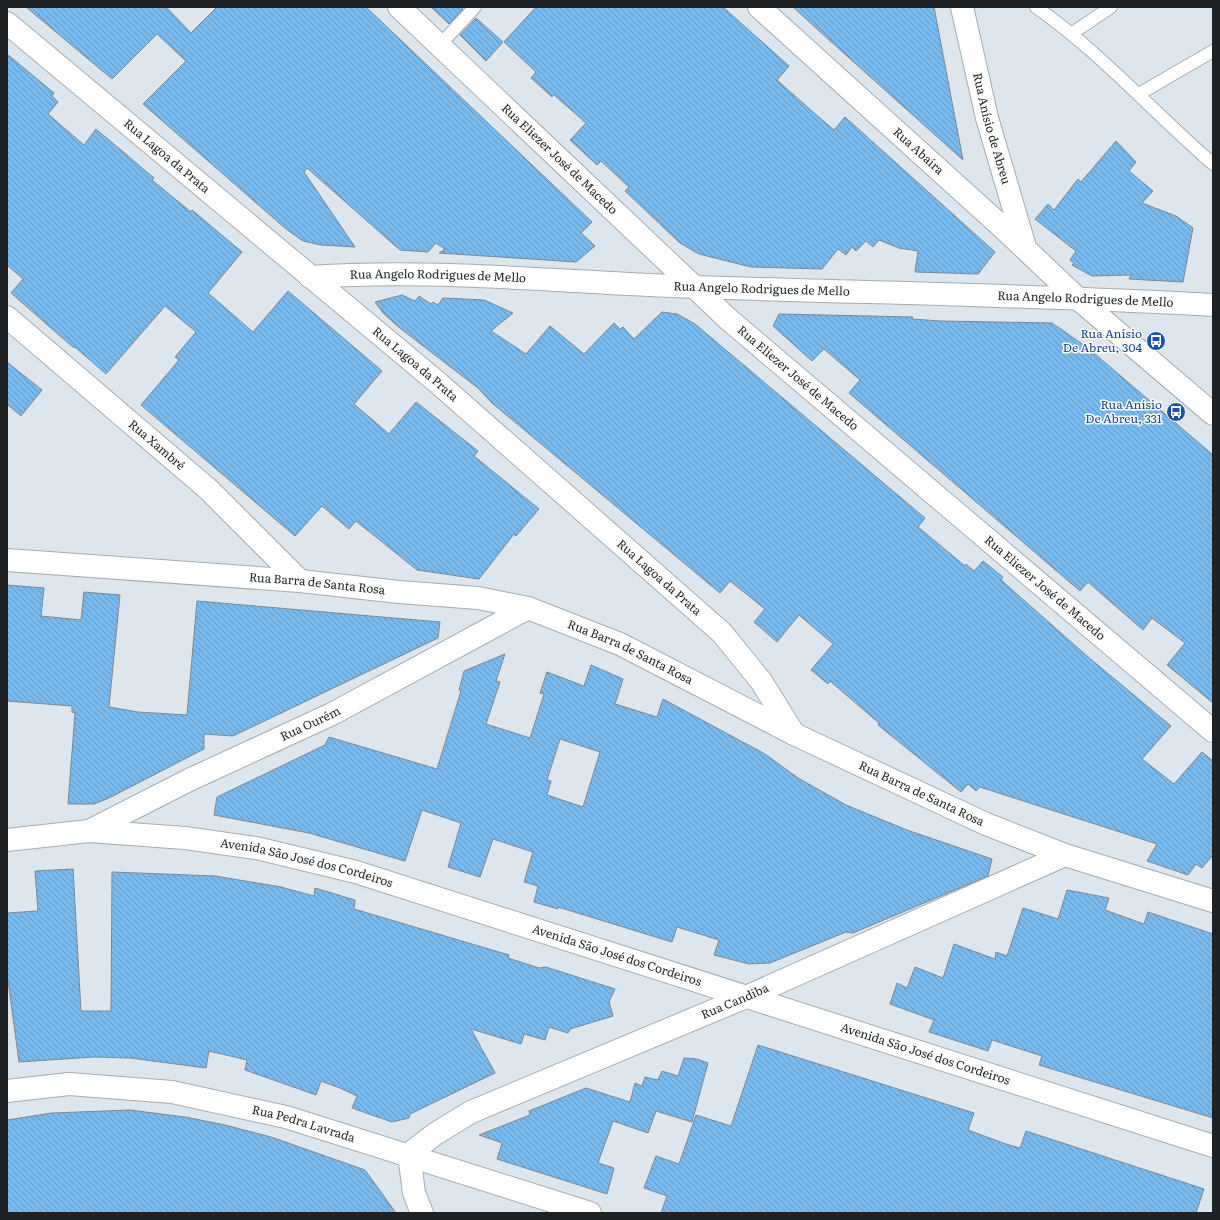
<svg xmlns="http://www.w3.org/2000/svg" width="1220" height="1220" font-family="Literata,serif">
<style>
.building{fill:url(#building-back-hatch);stroke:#7f878d;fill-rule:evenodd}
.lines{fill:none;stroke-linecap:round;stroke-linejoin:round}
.service-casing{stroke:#a4abb2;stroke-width:14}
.minor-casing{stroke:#a4abb2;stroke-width:24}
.service{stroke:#fff;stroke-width:12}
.minor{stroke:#fff;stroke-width:22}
.labels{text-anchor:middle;stroke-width:3;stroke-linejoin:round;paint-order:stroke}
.street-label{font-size:12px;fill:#1f2224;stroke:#fff}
.transit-label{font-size:12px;fill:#164399;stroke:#fff;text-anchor:end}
</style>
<defs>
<pattern id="building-back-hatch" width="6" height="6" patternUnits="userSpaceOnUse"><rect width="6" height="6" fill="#78baee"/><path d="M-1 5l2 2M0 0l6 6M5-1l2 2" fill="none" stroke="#6297c1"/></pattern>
</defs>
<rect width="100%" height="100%" fill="#dee6ed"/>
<path class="building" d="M 26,7 L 166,7 L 191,33 L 217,7 L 366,7 L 592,222 L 581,233 L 595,246 L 576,262 L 439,253 L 445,249 L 436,243 L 428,252 L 400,250 L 307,168 L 304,172 L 355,247 L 321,245 L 303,241 L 286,229 L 143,104 L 186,61 L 157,34 L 112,79 Z
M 431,7 L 461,7 L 463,9 L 449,24 Z
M 536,7 L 723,7 L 789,66 L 777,80 L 813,112 L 834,130 L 845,117 L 995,252 L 978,274 L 915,272 L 918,251 L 899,248 L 879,240 L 873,247 L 866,241 L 856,251 L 852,247 L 846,255 L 838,249 L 822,269 L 751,267 L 699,254 L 680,243 L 625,191 L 629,187 L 601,161 L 597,165 L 570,140 L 586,123 L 554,95 L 552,97 L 531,78 L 536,72 L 504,42 Z
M 793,7 L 934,7 L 963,160 L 828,39 Z
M 476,18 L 503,42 L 486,61 L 460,35 Z
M 7,54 L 54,93 L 52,96 L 58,102 L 48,114 L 84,145 L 96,129 L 154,178 L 152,180 L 191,212 L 192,210 L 242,252 L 208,293 L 253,332 L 288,291 L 382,371 L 354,404 L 389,434 L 416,402 L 478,451 L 474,456 L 539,509 L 516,536 L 514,534 L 479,579 L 417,570 L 356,521 L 349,529 L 322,506 L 295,536 L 141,405 L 179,360 L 175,357 L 196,332 L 165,306 L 106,374 L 75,347 L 74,348 L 11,293 L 23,279 L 7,265 Z
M 1116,141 L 1136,162 L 1129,171 L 1153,191 L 1142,203 L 1176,216 L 1193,228 L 1183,282 L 1129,279 L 1131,275 L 1092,276 L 1072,265 L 1074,263 L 1070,260 L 1076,251 L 1035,219 L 1048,204 L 1054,210 L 1078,179 L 1081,182 Z
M 402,295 L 415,301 L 419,296 L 431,304 L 433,302 L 438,305 L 443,298 L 484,300 L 513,313 L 491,331 L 526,354 L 550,326 L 584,354 L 614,323 L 620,329 L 623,327 L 634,339 L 662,312 L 677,314 L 695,324 L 925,518 L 918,527 L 965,566 L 966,564 L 974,571 L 983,561 L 1003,577 L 1001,580 L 1087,656 L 1171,726 L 1142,759 L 1174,784 L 1202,752 L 1213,761 L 1213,855 L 1202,868 L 1196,864 L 1188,875 L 1147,861 L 1157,844 L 980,787 L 976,791 L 968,784 L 961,792 L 878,725 L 879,723 L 830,681 L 828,684 L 811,670 L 833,644 L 799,615 L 777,642 L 754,622 L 765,609 L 730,581 L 720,593 L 492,403 L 478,388 L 401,329 L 384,314 L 375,302 Z
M 779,314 L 913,317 L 912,319 L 940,321 L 1052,323 L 1088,348 L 1213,455 L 1213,703 L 1167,665 L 1185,643 L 1152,618 L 1143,630 L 1088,582 L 1080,591 L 849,393 L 860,380 L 824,349 L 812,361 L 773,326 Z
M 7,362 L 42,390 L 21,416 L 7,404 Z
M 7,585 L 44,588 L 41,616 L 81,620 L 84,592 L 120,595 L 109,707 L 138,712 L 187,715 L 197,601 L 440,622 L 438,638 L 233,736 L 204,734 L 204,749 L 109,798 L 94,804 L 68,804 L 75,713 L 72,712 L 72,706 L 7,701 Z
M 505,654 L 496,681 L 500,682 L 486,724 L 530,738 L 544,694 L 540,693 L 547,672 L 584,686 L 591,665 L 623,679 L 615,704 L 657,717 L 663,699 L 765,754 L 798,778 L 846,805 L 907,830 L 992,859 L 988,876 L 853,933 L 846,932 L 770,963 L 749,964 L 714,955 L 719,940 L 677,927 L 672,942 L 558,907 L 558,909 L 534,902 L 538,886 L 524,882 L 533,852 L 493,839 L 480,877 L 448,867 L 461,823 L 422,810 L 405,861 L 309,833 L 214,815 L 217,797 L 325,745 L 329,737 L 437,769 L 461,691 L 459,690 L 464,671 ZM 560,739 L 600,752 L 583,807 L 547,795 L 551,781 L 547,780 Z
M 73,869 L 81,1011 L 111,1011 L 112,872 L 215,876 L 281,887 L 314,896 L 315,888 L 355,900 L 354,909 L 509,955 L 508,958 L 539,968 L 546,967 L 615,989 L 609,1002 L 613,1016 L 570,1029 L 568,1033 L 549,1027 L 545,1040 L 524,1034 L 521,1044 L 471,1029 L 495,1073 L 410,1114 L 409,1118 L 392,1122 L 352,1108 L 357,1096 L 340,1088 L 321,1081 L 316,1095 L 245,1070 L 247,1060 L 209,1051 L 206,1068 L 130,1058 L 94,1057 L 19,1062 L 7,973 L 7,913 L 38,911 L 35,871 Z
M 1067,890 L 1109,898 L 1105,910 L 1144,924 L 1148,912 L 1213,934 L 1213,1118 L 1039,1065 L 1042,1056 L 992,1040 L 988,1051 L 929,1032 L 934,1020 L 890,1004 L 897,983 L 907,988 L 915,967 L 943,978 L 954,944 L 995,959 L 996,952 L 1007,956 L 1023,908 L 1058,919 Z
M 758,1045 L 974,1113 L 968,1130 L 1006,1144 L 1020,1148 L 1026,1131 L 1204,1189 L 1196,1213 L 661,1213 L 667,1196 L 644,1188 L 656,1156 L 679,1164 L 696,1115 L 731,1126 Z
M 684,1058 L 697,1059 L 708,1063 L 692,1122 L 656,1111 L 648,1133 L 613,1121 L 598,1163 L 614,1168 L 607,1194 L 497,1159 L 502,1143 L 479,1135 L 530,1115 L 529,1111 L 586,1088 L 630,1102 L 635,1083 L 642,1086 L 645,1077 L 658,1080 L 662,1071 L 678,1076 Z
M 130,1110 L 185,1117 L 225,1125 L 271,1137 L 365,1170 L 396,1213 L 7,1213 L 7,1120 L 52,1113 Z"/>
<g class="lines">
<g class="service-casing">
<path id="service" d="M 1036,7 C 1100,52 1153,112 1213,164
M 1071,34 L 1111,7
M 439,46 L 475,7
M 1139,94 L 1213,51"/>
</g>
<g class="minor-casing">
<g id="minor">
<path id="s1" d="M 399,7 L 727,318 L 1213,731"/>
<path id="s2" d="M 759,7 L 1001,226 L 1076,297 L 1213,414"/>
<path id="s3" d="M 962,7 L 987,118 L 1025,247"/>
<path id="s4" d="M 7,23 L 437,382 L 722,633 L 761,681 L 794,734"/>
<path id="s5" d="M 310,277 C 438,268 567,283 695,287 C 868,293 1041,295 1213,305"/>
<path id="s6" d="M 7,317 L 208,489 L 300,581"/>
<path id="s7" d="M 7,560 L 300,581 L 399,592 L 478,598 L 528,608 L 620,644 L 794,734 L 986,824 L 1065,855 L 1213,901"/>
<path id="s8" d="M 89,831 L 189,780 L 332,714 L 528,608"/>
<path id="s9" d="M 7,840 L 89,831 L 185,838 L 256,848 L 356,872 L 1213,1146"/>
<path id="s10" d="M 7,1091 L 69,1084 L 172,1092 L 286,1117 L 590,1213"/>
<path id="s11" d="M 422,1213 L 414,1193 L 409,1154 L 435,1134 L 471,1112 L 746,997 L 1065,855"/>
</g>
</g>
<use href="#service" class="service"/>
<use href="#minor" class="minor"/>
</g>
<defs>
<g id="bus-disc" transform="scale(1)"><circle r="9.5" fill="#1a4fb4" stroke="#fff"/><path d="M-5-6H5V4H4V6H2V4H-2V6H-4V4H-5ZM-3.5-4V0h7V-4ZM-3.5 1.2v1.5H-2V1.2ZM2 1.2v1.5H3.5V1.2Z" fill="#fff"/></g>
</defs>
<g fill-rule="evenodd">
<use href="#bus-disc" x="1156" y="341"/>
<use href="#bus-disc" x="1176" y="412"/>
</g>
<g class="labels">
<g class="street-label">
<text dy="4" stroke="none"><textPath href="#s3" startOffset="125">Rua Anísio de Abreu</textPath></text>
<text dy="4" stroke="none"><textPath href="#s2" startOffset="215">Rua Abaíra</textPath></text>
<text dy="4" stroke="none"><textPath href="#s4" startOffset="208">Rua Lagoa da Prata</textPath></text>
<text dy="4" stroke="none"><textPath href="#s1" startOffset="221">Rua Eliezer José de Macedo</textPath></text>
<text dy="4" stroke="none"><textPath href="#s5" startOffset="128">Rua Angelo Rodrigues de Mello</textPath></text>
<text dy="4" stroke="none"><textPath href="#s5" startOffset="452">Rua Angelo Rodrigues de Mello</textPath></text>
<text dy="4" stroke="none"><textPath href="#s5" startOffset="776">Rua Angelo Rodrigues de Mello</textPath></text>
<text dy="4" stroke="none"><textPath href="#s4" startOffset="532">Rua Lagoa da Prata</textPath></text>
<text dy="4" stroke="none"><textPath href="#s1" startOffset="545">Rua Eliezer José de Macedo</textPath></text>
<text dy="4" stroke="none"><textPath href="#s6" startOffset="197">Rua Xambré</textPath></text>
<text dy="4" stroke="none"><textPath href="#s4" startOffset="856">Rua Lagoa da Prata</textPath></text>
<text dy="4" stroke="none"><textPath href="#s7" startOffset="311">Rua Barra de Santa Rosa</textPath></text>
<text dy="4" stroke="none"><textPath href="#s1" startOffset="869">Rua Eliezer José de Macedo</textPath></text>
<text dy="4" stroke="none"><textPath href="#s7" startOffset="635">Rua Barra de Santa Rosa</textPath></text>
<text dy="4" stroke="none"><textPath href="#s8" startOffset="246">Rua Ourém</textPath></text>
<text dy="4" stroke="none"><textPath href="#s7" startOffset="959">Rua Barra de Santa Rosa</textPath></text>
<text dy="4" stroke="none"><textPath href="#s9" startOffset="303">Avenida São José dos Cordeiros</textPath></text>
<text dy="4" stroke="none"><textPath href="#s9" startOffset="627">Avenida São José dos Cordeiros</textPath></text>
<text dy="4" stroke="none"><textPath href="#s11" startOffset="422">Rua Candiba</textPath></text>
<text dy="4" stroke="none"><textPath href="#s9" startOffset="951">Avenida São José dos Cordeiros</textPath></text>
<text dy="4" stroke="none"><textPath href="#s10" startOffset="301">Rua Pedra Lavrada</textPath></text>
</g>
<g class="transit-label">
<text x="1142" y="338">Rua Anísio<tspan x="1142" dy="14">De Abreu, 304</tspan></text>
<text x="1162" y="409">Rua Anísio<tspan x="1162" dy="14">De Abreu, 331</tspan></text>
</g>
</g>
<rect width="1220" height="1220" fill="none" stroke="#1f2224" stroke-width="16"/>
</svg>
